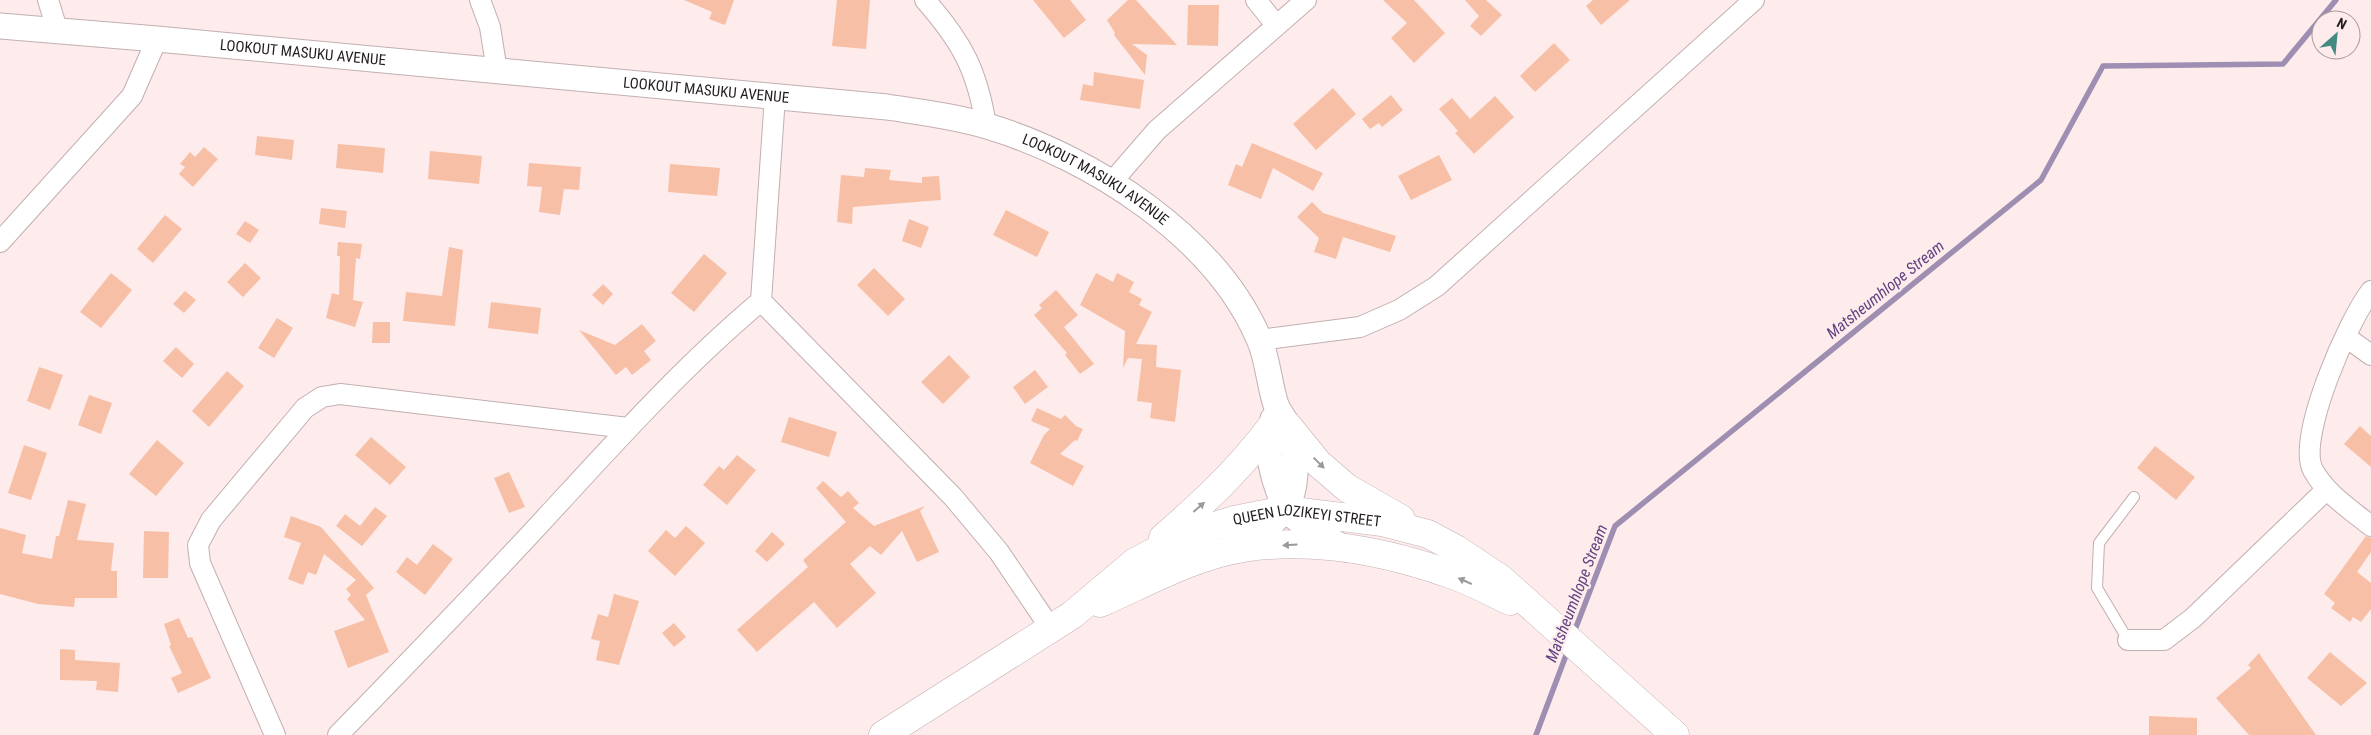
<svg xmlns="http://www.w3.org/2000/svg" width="2371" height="735" font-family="'Roboto Condensed',sans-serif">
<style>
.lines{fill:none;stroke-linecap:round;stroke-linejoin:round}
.stream{stroke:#9d8eb2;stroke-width:5.5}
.building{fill:#f7c0a6}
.service-casing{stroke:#c2afb1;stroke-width:12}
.minor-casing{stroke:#c2afb1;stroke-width:22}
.tertiary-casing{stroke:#c2afb1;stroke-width:27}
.secondary-casing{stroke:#c2afb1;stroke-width:29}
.service{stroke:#fff;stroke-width:10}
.minor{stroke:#fff;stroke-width:20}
.tertiary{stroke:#fff;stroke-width:25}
.secondary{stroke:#fff;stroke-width:28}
.oneway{fill:#9c999a}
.labels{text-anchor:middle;stroke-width:4.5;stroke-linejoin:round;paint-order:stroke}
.street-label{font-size:15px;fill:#241d1e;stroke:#feebec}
.water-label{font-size:16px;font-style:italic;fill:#5d4482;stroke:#feebec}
</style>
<rect width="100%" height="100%" fill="#feebec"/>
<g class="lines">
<path class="stream" d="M 1573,635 L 1615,526 L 2041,180 L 2103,66 L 2283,64 L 2336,0
M 1536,735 L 1568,650"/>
</g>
<path class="building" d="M 684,0 L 734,0 L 725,25 L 709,19 L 712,12 Z
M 837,0 L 870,0 L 866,49 L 832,46 Z
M 1033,0 L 1070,0 L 1086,20 L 1064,38 Z
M 1128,0 L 1136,0 L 1177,45 L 1132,44 L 1147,55 L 1145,75 L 1114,35 L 1115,33 L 1107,20 Z
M 1383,0 L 1414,0 L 1445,33 L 1414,63 L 1391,38 L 1407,23 Z
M 1465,0 L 1486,0 L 1502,15 L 1481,36 L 1470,26 L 1479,16 Z
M 1593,0 L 1630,0 L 1601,25 L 1586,6 Z
M 1188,5 L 1219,5 L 1218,46 L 1187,45 Z
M 1554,43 L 1570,60 L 1535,92 L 1520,76 Z
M 1094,72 L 1144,80 L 1140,109 L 1080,100 L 1083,84 L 1093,86 Z
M 1333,88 L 1356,114 L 1316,150 L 1293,124 Z
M 1391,95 L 1403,110 L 1382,127 L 1379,123 L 1370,129 L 1362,119 Z
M 1495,96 L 1514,117 L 1474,154 L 1455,133 L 1458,131 L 1439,109 L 1452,98 L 1470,119 Z
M 257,136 L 294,140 L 292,160 L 255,155 Z
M 1252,143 L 1323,173 L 1313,191 L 1273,168 L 1261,199 L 1228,185 L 1236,164 L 1242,167 Z
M 338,144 L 385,148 L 383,173 L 336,168 Z
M 204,147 L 218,159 L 193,187 L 179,174 L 185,167 L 180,164 L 190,152 L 195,157 Z
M 430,151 L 482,156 L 479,184 L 428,179 Z
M 1439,155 L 1452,180 L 1411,200 L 1398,176 Z
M 529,163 L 581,167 L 579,190 L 564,189 L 560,215 L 539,212 L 542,187 L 527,186 Z
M 670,164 L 720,168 L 717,196 L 668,192 Z
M 865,168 L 891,170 L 889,180 L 922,183 L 922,177 L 939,176 L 941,200 L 853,207 L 852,224 L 837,222 L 841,175 L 864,177 Z
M 1312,202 L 1323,213 L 1396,236 L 1390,252 L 1343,237 L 1336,259 L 1314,252 L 1319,238 L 1297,217 Z
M 321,208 L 347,211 L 345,228 L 319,224 Z
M 1006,210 L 1049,232 L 1037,257 L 993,235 Z
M 165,215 L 182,229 L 153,263 L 137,249 Z
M 909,219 L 929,227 L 921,248 L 902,241 Z
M 245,221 L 259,230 L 250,243 L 236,234 Z
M 338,242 L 362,244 L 360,259 L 356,258 L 353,300 L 363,302 L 355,327 L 326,318 L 332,293 L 339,295 L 340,256 L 337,256 Z
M 449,247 L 463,250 L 455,326 L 403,321 L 406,292 L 442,296 Z
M 704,254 L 727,273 L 694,312 L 671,293 Z
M 245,263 L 261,278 L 243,297 L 227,282 Z
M 874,268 L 905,299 L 888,316 L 857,285 Z
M 111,273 L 132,290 L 101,328 L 80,312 Z
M 1096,273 L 1113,282 L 1117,273 L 1134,282 L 1129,292 L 1142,299 L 1139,305 L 1152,312 L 1136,344 L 1157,345 L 1156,367 L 1181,370 L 1175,422 L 1150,418 L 1152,403 L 1137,401 L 1142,359 L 1128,358 L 1123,368 L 1125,331 L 1080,305 Z
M 603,284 L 613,294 L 603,305 L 592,295 Z
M 1056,290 L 1078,315 L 1064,327 L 1094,364 L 1080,374 L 1065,355 L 1067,353 L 1034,315 L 1042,308 L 1039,305 Z
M 185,291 L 196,300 L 184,313 L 173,304 Z
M 491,302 L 541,308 L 538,334 L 488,328 Z
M 277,318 L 293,328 L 274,358 L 258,348 Z
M 373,322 L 390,322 L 390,343 L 372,343 Z
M 642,324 L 656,341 L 644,351 L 651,360 L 632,375 L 626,367 L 616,375 L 579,330 L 615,345 Z
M 176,347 L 194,364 L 182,378 L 163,361 Z
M 949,355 L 970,377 L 943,404 L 921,382 Z
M 39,367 L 63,375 L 50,410 L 27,401 Z
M 1035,370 L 1048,387 L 1025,404 L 1013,387 Z
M 227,371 L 244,386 L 209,427 L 192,411 Z
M 89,395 L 112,403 L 101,434 L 78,425 Z
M 1037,408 L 1061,419 L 1065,415 L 1076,426 L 1083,429 L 1077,441 L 1075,440 L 1060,454 L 1084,466 L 1073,486 L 1030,463 L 1044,435 L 1050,429 L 1031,421 Z
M 789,417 L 837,432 L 829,457 L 781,442 Z
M 2360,426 L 2371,436 L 2371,467 L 2344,444 Z
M 371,437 L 406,467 L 390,485 L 355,455 Z
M 157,440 L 184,463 L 156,496 L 129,474 Z
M 24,445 L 47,453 L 31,500 L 8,493 Z
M 2155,446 L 2195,477 L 2176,500 L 2137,468 Z
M 737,455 L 756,470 L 727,505 L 703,485 L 719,466 L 724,470 Z
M 509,472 L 525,507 L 509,513 L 494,478 Z
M 823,481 L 841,497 L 848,491 L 859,503 L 853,508 L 874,526 L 925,506 L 920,511 L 939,552 L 917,562 L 902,531 L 881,555 L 870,546 L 850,564 L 876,593 L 837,628 L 814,602 L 757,652 L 737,630 L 808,567 L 803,560 L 846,522 L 816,488 Z
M 68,500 L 86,504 L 77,540 L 114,543 L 111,571 L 117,571 L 117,598 L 75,598 L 74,607 L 38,604 L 0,594 L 0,528 L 26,535 L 22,553 L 52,559 L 56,536 L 59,536 Z
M 375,507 L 387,516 L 362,546 L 336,526 L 345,514 L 360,526 Z
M 291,516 L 321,527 L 374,588 L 366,595 L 389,652 L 348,668 L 334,631 L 365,620 L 347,599 L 351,595 L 346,589 L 356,580 L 324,554 L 316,575 L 308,572 L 303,585 L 288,579 L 301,543 L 284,537 Z
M 686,526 L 705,543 L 675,576 L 648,551 L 666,530 L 675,538 Z
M 144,531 L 169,532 L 168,578 L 143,578 Z
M 772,532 L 785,544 L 767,562 L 755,551 Z
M 2366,536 L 2371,538 L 2371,552 L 2357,572 L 2371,583 L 2371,609 L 2361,622 L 2353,617 L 2350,622 L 2331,608 L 2335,603 L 2324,594 Z
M 433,544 L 453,559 L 425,595 L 396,572 L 407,557 L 417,565 Z
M 614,594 L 639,601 L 619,665 L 596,660 L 600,641 L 591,639 L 598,614 L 608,617 Z
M 179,618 L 188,638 L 192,637 L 211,678 L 178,693 L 171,678 L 182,673 L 169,646 L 171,645 L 164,624 Z
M 674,623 L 686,637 L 674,647 L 662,633 Z
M 60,649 L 75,650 L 75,660 L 120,663 L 118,692 L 96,690 L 97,681 L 60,680 Z
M 2330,652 L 2367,683 L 2341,706 L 2307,678 Z
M 2259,653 L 2262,658 L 2316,735 L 2249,735 L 2216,698 L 2251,668 L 2248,665 Z
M 2149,716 L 2197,718 L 2197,735 L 2149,735 Z"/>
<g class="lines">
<g class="service-casing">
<path id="service" d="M 2128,640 L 2097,588 L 2099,543 L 2134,497"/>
</g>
<g class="minor-casing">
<path id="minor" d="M 48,0 L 58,32
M 480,0 L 490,27 L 497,71
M 925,0 C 962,42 977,70 986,125
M 1256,0 L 1276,25
M 1111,183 L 1157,130 L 1306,0
M 0,242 L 132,96 L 157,39
M 2371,291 C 2349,319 2296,438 2313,470 C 2326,494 2350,509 2371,526
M 761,301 L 953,497 L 999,552 L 1051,629
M 2346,337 L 2371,355
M 1260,340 L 1360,327 L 1399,310 L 1437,286 L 1754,0
M 2128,640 L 2164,640 L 2193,618 L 2326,490
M 275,735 L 200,563 L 198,545 L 211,520 L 305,408 L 322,397 L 340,394 L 628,428
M 338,735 C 405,666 472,597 537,527 C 609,449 680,369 761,301 L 775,96"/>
</g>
<g class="tertiary-casing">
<g id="tertiary">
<path id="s1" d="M 0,26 L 157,39 L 887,107 C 920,112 954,116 987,126 C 1091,157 1215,236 1259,339 C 1268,359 1269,384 1276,405 C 1279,413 1286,420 1289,428 C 1297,458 1301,498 1275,520 C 1262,532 1242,540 1227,550"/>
<path d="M 1273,419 L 1269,455 L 1274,477 L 1285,510 L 1301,522 L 1345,549"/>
</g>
</g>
<g class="secondary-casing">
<g id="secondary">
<path d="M 1288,426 L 1318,463 L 1347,488 L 1401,519"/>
<path d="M 1163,538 C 1204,502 1238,471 1271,427"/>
<path d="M 1100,603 C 1139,586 1179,564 1220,553 C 1292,534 1374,548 1444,572 C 1467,579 1489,591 1510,601"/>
<path id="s2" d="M 883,735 L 1072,615 L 1135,562 L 1189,534 L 1234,520 L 1285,510 L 1382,522 L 1428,534 L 1456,549 L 1501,579 L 1675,735"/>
</g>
</g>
<use href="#service" class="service"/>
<use href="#minor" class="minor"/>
<use href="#tertiary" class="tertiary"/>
<use href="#secondary" class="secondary"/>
</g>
<defs><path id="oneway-solid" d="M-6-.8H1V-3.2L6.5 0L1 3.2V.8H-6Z" transform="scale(1.25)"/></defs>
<g class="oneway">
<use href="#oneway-solid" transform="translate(1319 463) rotate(45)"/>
<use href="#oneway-solid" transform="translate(1199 507) rotate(-41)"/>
<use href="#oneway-solid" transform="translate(1290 545) rotate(177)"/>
<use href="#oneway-solid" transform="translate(1465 581) rotate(-156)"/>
</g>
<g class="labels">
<g class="street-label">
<text dy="5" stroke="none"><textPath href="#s1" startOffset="304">LOOKOUT MASUKU AVENUE</textPath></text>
<text dy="5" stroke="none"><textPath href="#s1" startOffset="709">LOOKOUT MASUKU AVENUE</textPath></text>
<text dy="5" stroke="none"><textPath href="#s1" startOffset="1114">LOOKOUT MASUKU AVENUE</textPath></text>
<text dy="5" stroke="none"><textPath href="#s2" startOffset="488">QUEEN LOZIKEYI STREET</textPath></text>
</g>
<g class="water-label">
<text transform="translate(1885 289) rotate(-39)" y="6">Matsheumhlope Stream</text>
<text transform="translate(1576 593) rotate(-69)" y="6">Matsheumhlope Stream</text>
</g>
</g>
<g transform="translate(2336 35) rotate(27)"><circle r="24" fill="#feebec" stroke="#a7999a"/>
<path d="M0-4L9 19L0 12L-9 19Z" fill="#438a82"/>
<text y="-8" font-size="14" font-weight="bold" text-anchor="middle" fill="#241d1e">N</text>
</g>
</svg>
